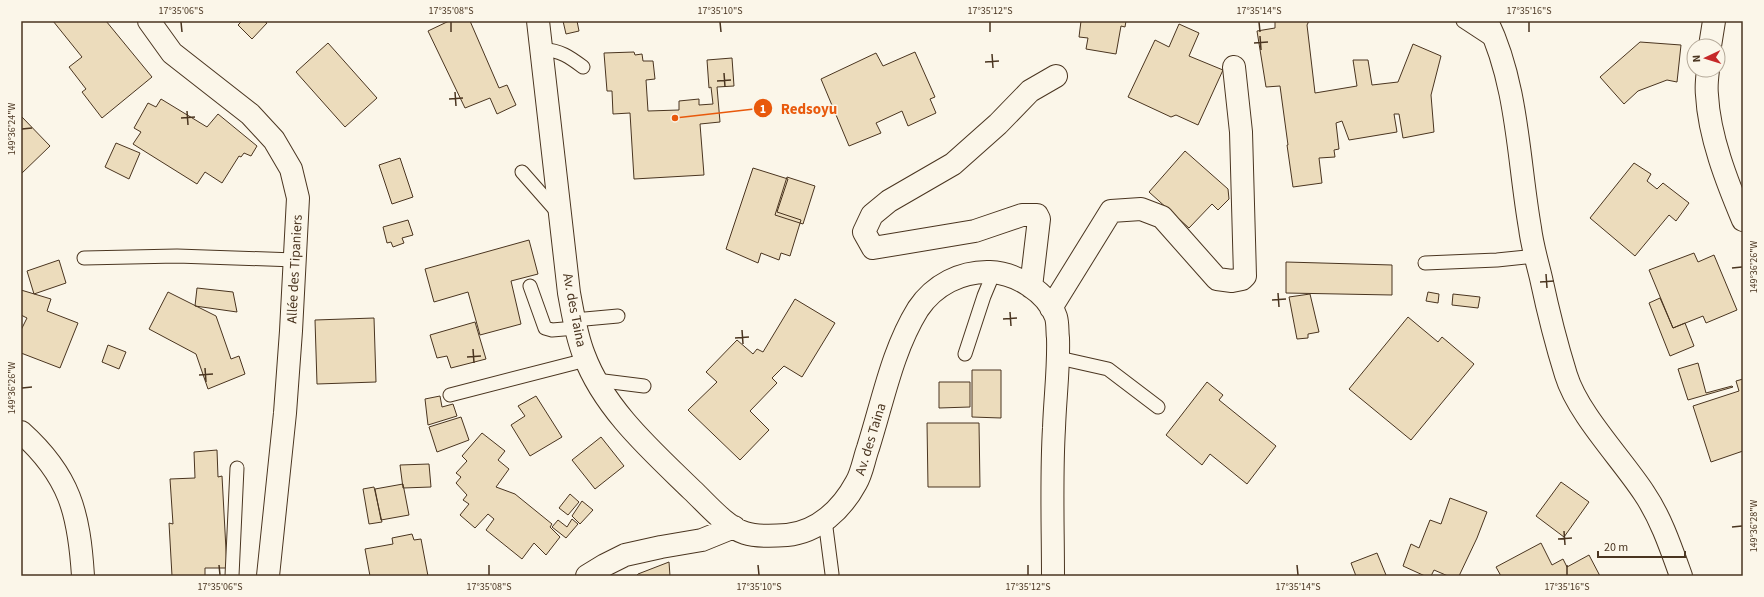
<svg xmlns="http://www.w3.org/2000/svg" width="1764" height="597" font-family="'Source Sans 3',sans-serif">
<style>
.building{fill:#ecdcbc;stroke:#4a3520}
.lines{fill:none;stroke-linecap:round;stroke-linejoin:round}
.lane-casing{stroke:#4a3520;stroke-width:15}
.street-casing{stroke:#4a3520;stroke-width:24}
.lane{stroke:#fbf6e9;stroke-width:13}
.street{stroke:#fbf6e9;stroke-width:22}
.ticks{fill:none;stroke:#4a3520;stroke-width:1.5}
.labels{text-anchor:middle;stroke-width:3;stroke-linejoin:round;paint-order:stroke}
.street-label{font-size:14px;fill:#4a3520;stroke:#fbf6e9}
.leader{fill:none;stroke:#e8590c;stroke-width:1.5}
.callout-dot{fill:#e8590c;stroke:#fbf6e9;stroke-width:1.5}
.mark-label{font-size:12px;text-anchor:middle;font-weight:bold;fill:#fff}
.callout-label{font-size:15px;text-anchor:middle;font-weight:bold;fill:#e8590c;stroke:#fbf6e9;stroke-width:3;stroke-linejoin:round;paint-order:stroke}
.neatline{fill:none;stroke:#4a3520;stroke-width:1.5}
.ticks-label{font-size:10px;text-anchor:middle;fill:#4a3520}
</style>
<rect width="100%" height="100%" fill="#fbf6e9"/>
<path class="building" d="M 53,21 L 106,21 L 152,77 L 102,118 L 82,92 L 86,89 L 69,67 L 82,57 Z
M 242,21 L 264,21 L 267,23 L 252,39 L 238,25 Z
M 449,21 L 470,21 L 499,88 L 507,85 L 516,105 L 497,114 L 490,98 L 465,108 L 428,31 Z
M 563,21 L 577,21 L 579,31 L 566,34 Z
M 1081,21 L 1126,21 L 1125,27 L 1121,26 L 1116,54 L 1086,49 L 1088,38 L 1079,37 Z
M 1275,21 L 1309,21 L 1307,25 L 1315,93 L 1357,86 L 1353,60 L 1368,60 L 1372,85 L 1398,82 L 1413,44 L 1441,56 L 1431,95 L 1434,132 L 1403,138 L 1399,114 L 1394,114 L 1397,132 L 1349,140 L 1342,121 L 1336,123 L 1339,149 L 1334,150 L 1335,157 L 1319,158 L 1322,183 L 1293,187 L 1287,145 L 1288,145 L 1280,86 L 1266,87 L 1257,31 L 1275,28 Z
M 1179,24 L 1199,33 L 1189,56 L 1223,70 L 1198,125 L 1176,115 L 1171,117 L 1128,97 L 1155,40 L 1169,47 Z
M 1640,42 L 1681,45 L 1677,82 L 1667,80 L 1638,91 L 1624,104 L 1600,77 Z
M 328,43 L 377,98 L 345,127 L 296,72 Z
M 634,52 L 635,55 L 642,54 L 643,61 L 653,61 L 655,79 L 646,80 L 648,111 L 679,110 L 679,101 L 699,99 L 699,105 L 713,104 L 711,87 L 709,88 L 707,60 L 732,58 L 734,86 L 717,87 L 720,122 L 700,124 L 704,175 L 634,179 L 630,113 L 613,114 L 612,91 L 607,91 L 604,53 Z
M 915,52 L 935,97 L 930,99 L 936,113 L 908,126 L 902,111 L 876,123 L 881,133 L 849,146 L 821,79 L 876,53 L 883,66 Z
M 161,99 L 207,127 L 218,114 L 257,146 L 251,156 L 244,153 L 241,157 L 239,156 L 222,183 L 205,172 L 197,184 L 133,144 L 141,132 L 134,128 L 148,103 L 156,107 Z
M 21,116 L 50,146 L 21,174 Z
M 116,143 L 140,153 L 129,179 L 105,167 Z
M 1185,151 L 1228,189 L 1229,199 L 1218,210 L 1212,204 L 1189,228 L 1149,192 Z
M 400,158 L 413,197 L 392,204 L 379,165 Z
M 1634,163 L 1651,174 L 1647,181 L 1657,189 L 1663,183 L 1689,203 L 1676,221 L 1669,215 L 1635,256 L 1590,218 Z
M 753,168 L 788,179 L 777,212 L 801,220 L 790,256 L 781,253 L 779,260 L 761,253 L 758,263 L 726,249 Z
M 787,177 L 815,186 L 803,224 L 775,215 Z
M 408,220 L 413,235 L 402,238 L 404,243 L 393,247 L 391,242 L 387,243 L 383,227 Z
M 529,240 L 538,274 L 511,281 L 521,324 L 480,335 L 468,292 L 434,302 L 425,269 Z
M 1694,253 L 1698,262 L 1714,255 L 1737,310 L 1706,323 L 1703,316 L 1673,328 L 1649,270 Z
M 59,260 L 66,283 L 34,294 L 27,271 Z
M 1286,262 L 1392,265 L 1392,295 L 1286,293 Z
M 197,288 L 233,292 L 237,312 L 195,306 Z
M 21,290 L 51,299 L 47,311 L 78,323 L 60,368 L 21,353 L 21,330 L 27,318 L 21,315 Z
M 168,292 L 216,316 L 231,359 L 239,356 L 245,374 L 208,389 L 196,354 L 149,329 Z
M 1428,292 L 1439,294 L 1438,303 L 1426,301 Z
M 1310,294 L 1319,332 L 1308,334 L 1308,338 L 1297,339 L 1289,297 Z
M 1453,294 L 1480,297 L 1478,308 L 1452,305 Z
M 1660,298 L 1673,328 L 1685,323 L 1694,346 L 1670,356 L 1649,303 Z
M 795,299 L 835,323 L 802,377 L 784,366 L 772,378 L 777,383 L 750,411 L 769,430 L 740,460 L 688,410 L 717,382 L 706,372 L 737,340 L 753,354 L 757,349 L 763,352 Z
M 1408,317 L 1438,342 L 1442,337 L 1474,364 L 1411,440 L 1349,389 Z
M 374,318 L 376,382 L 317,384 L 315,320 Z
M 475,322 L 486,359 L 451,368 L 447,356 L 437,358 L 430,335 Z
M 108,345 L 126,352 L 119,369 L 102,362 Z
M 1698,363 L 1706,393 L 1732,386 L 1733,387 L 1688,400 L 1678,369 Z
M 972,370 L 1001,370 L 1001,418 L 972,417 Z
M 1743,379 L 1743,451 L 1711,462 L 1693,406 L 1739,391 L 1736,381 Z
M 939,382 L 970,382 L 970,407 L 939,408 Z
M 1207,382 L 1223,395 L 1219,400 L 1276,446 L 1247,484 L 1210,454 L 1202,465 L 1166,435 Z
M 440,396 L 442,407 L 453,404 L 457,416 L 428,425 L 425,399 Z
M 536,396 L 562,437 L 530,456 L 511,425 L 525,416 L 518,406 Z
M 461,417 L 469,440 L 437,452 L 429,427 Z
M 927,423 L 979,423 L 980,487 L 928,487 Z
M 482,433 L 505,451 L 498,460 L 509,469 L 496,487 L 515,494 L 552,524 L 550,527 L 560,537 L 546,555 L 534,543 L 522,559 L 486,530 L 494,519 L 488,514 L 475,528 L 460,515 L 469,504 L 463,500 L 467,495 L 456,483 L 461,477 L 456,473 L 467,461 L 462,456 Z
M 601,437 L 624,466 L 595,489 L 572,460 Z
M 217,450 L 218,477 L 222,476 L 227,568 L 205,568 L 205,576 L 172,576 L 169,523 L 173,524 L 170,479 L 195,478 L 194,452 Z
M 429,464 L 431,487 L 403,488 L 400,465 Z
M 1561,482 L 1589,502 L 1564,537 L 1536,516 Z
M 403,484 L 409,515 L 381,520 L 375,489 Z
M 374,487 L 382,522 L 369,524 L 363,489 Z
M 570,494 L 579,502 L 568,515 L 559,508 Z
M 1450,498 L 1487,512 L 1477,538 L 1459,576 L 1448,576 L 1434,570 L 1431,576 L 1425,576 L 1403,566 L 1411,544 L 1419,548 L 1430,520 L 1441,524 Z
M 582,501 L 593,510 L 580,524 L 572,516 Z
M 572,519 L 578,524 L 566,538 L 552,527 L 558,520 L 567,527 Z
M 412,534 L 414,540 L 421,539 L 428,576 L 434,576 L 370,576 L 365,549 L 393,544 L 392,538 Z
M 1541,543 L 1552,565 L 1563,559 L 1567,567 L 1589,555 L 1600,576 L 1501,576 L 1496,567 Z
M 1377,553 L 1386,575 L 1383,576 L 1356,576 L 1351,563 Z
M 669,562 L 670,576 L 636,576 L 638,574 Z"/>
<g class="lines">
<g class="lane-casing">
<path id="lane" d="M 1463,21 L 1495,42
M 542,50 C 559,49 571,58 583,67
M 522,172 L 559,214
M 84,258 L 177,256 L 295,260
M 1425,263 L 1497,260 L 1536,256
M 530,286 L 545,328 L 552,330 L 576,328
M 574,320 L 618,316
M 965,354 L 984,296 L 994,272
M 1059,358 L 1108,369 L 1158,407
M 596,380 L 644,386
M 450,395 L 586,360
M 825,520 L 832,574
M 232,576 L 237,468"/>
</g>
<g class="street-casing">
<path id="street" d="M 149,21 L 172,53 L 250,114 L 274,140 L 291,169 L 298,198 L 291,331 L 285,413 L 268,576
M 538,21 L 569,293 C 573,314 576,335 584,355 C 604,409 652,451 692,490 C 707,504 726,527 745,533 C 757,537 774,536 787,535 C 818,532 842,509 856,483 C 862,473 864,459 868,448 C 883,401 892,351 918,309 C 934,285 961,271 990,272 C 1016,273 1047,292 1056,317 C 1058,324 1057,331 1058,338 C 1059,368 1055,398 1054,428 C 1051,477 1053,527 1053,576
M 1487,21 C 1518,85 1518,159 1530,228 C 1532,245 1537,261 1541,278 C 1548,311 1556,343 1566,375 C 1578,414 1621,458 1644,493 C 1661,518 1671,548 1681,576
M 1710,46 L 1714,21
M 1708,70 C 1707,78 1706,87 1707,95 C 1709,136 1727,182 1743,220
M 1031,287 L 1039,219 L 1037,215 L 1022,215 L 975,231 L 873,248 L 864,232 L 872,215 L 889,201 L 953,164 L 998,124 L 1030,91 L 1056,76
M 1051,308 L 1111,211 L 1141,209 L 1162,217 L 1217,279 L 1232,281 L 1242,279 L 1245,276 L 1241,132 L 1234,67
M 21,432 C 70,476 79,513 83,576
M 587,576 L 605,565 L 625,555 L 661,547 L 702,540 L 734,527"/>
</g>
<use href="#lane" class="lane"/>
<use href="#street" class="street"/>
</g>
<path class="ticks" d="M 181,22 L 182,32M 451,22 L 451,32M 720,22 L 721,32M 990,22 L 990,32M 1259,22 L 1260,32M 1529,22 L 1529,32M 1260,36 L 1261,50M 1254,43 L 1268,42M 992,54 L 993,68M 985,62 L 999,61M 724,73 L 725,87M 717,81 L 731,80M 455,92 L 456,106M 449,99 L 463,98M 187,111 L 188,125M 181,118 L 195,117M 22,129 L 32,128M 1732,268 L 1742,267M 1546,274 L 1547,288M 1540,282 L 1554,281M 1278,293 L 1279,307M 1272,300 L 1286,299M 1010,312 L 1011,326M 1003,319 L 1017,318M 742,330 L 743,344M 735,338 L 749,337M 473,349 L 474,363M 467,357 L 481,356M 205,368 L 206,382M 199,375 L 213,374M 22,388 L 32,387M 1732,527 L 1742,526M 1564,531 L 1565,545M 1558,539 L 1572,538M 219,565 L 220,575M 489,565 L 489,575M 758,565 L 759,575M 1028,565 L 1028,575M 1297,565 L 1298,575M 1567,565 L 1567,575"/>
<g class="labels">
<g class="street-label">
<text transform="translate(294 269) rotate(-87)" y="5">Allée des Tipaniers</text>
<text transform="translate(575 310) rotate(79)" y="5">Av. des Taina</text>
<text transform="translate(870 439) rotate(-73)" y="5">Av. des Taina</text>
</g>
</g>
<path class="leader" d="M675 118L763 108"/>
<g class="callout-dot">
<circle cx="675" cy="118" r="4"/>
<circle cx="763" cy="108" r="10"/>
</g>
<g class="mark-label">
<text x="763" y="113">1</text>
</g>
<g class="callout-label">
<text x="809" y="114">Redsoyu</text>
</g>
<rect width="1764" height="597" fill="none" stroke="#fbf6e9" stroke-width="44"/>
<g transform="translate(1706 58) rotate(266)"><circle r="19" fill="#fbf6e9" stroke="#b4a999"/>
<path d="M0-3L7 15L0 10L-7 15Z" fill="#c62828"/>
<text y="-6" font-size="11" font-weight="bold" text-anchor="middle" fill="#4a3520">N</text>
</g>
<path d="M1598 551v6h87v-6" fill="none" stroke="#4a3520" stroke-width="2"/>
<text x="1604" y="551" font-size="12" fill="#4a3520" stroke="#fbf6e9" stroke-width="3" paint-order="stroke">20 m</text>
<rect x="22" y="22" width="1720" height="553" class="neatline"/>
<g class="ticks-label">
<text x="181" y="14">17°35'06"S</text>
<text x="451" y="14">17°35'08"S</text>
<text x="720" y="14">17°35'10"S</text>
<text x="990" y="14">17°35'12"S</text>
<text x="1259" y="14">17°35'14"S</text>
<text x="1529" y="14">17°35'16"S</text>
<text transform="translate(11 129) rotate(-90)" y="4">149°36'24"W</text>
<text transform="translate(1753 267) rotate(-90)" y="4">149°36'26"W</text>
<text transform="translate(11 388) rotate(-90)" y="4">149°36'26"W</text>
<text transform="translate(1753 526) rotate(-90)" y="4">149°36'28"W</text>
<text x="220" y="590">17°35'06"S</text>
<text x="489" y="590">17°35'08"S</text>
<text x="759" y="590">17°35'10"S</text>
<text x="1028" y="590">17°35'12"S</text>
<text x="1298" y="590">17°35'14"S</text>
<text x="1567" y="590">17°35'16"S</text>
</g>
</svg>
